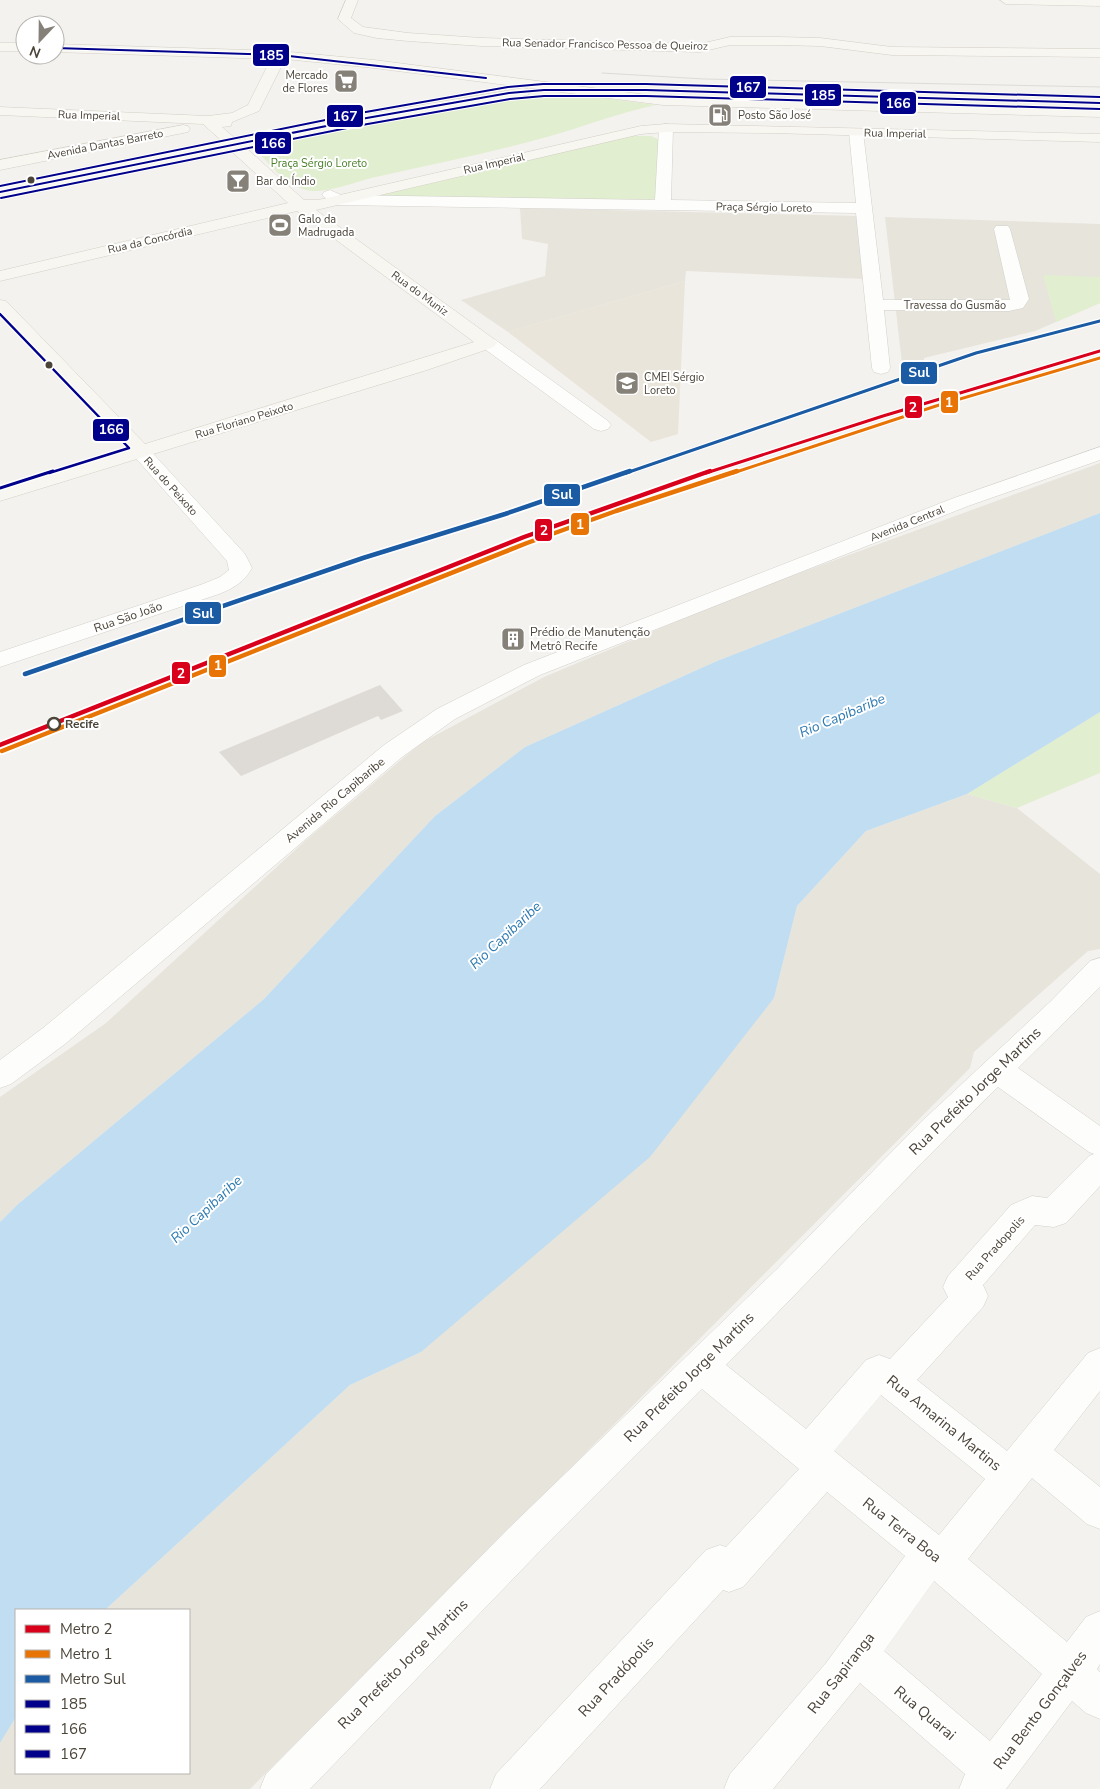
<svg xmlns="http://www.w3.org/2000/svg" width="1100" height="1789" font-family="'Nunito Sans',sans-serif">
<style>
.residential{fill:#e7e4dc}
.education{fill:#eae5da}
.green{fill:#e1eecf}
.water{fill:#c0ddf1}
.building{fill:#dedbd6}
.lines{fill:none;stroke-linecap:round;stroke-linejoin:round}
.street-casing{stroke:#d2d0cb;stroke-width:1}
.secondary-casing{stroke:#d3cfc5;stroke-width:1}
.street{fill:#fdfdfc;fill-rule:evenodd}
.secondary{fill:#f7f6f1;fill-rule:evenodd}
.tram{stroke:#dbdbda;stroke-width:1}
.bus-1-casing{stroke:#fff;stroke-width:4}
.bus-2-far2-casing{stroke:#fff;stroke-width:4}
.bus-2-far1-casing{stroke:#fff;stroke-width:5}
.bus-2-casing{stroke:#fff;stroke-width:6}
.bus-3-casing{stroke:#fff;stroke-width:4}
.bus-1{stroke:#00008b;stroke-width:2}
.bus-2-far2{stroke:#00008b;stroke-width:2}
.bus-2-far1{stroke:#00008b;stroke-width:2.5}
.bus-2{stroke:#00008b;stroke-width:3}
.bus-3{stroke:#00008b;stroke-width:2}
.metro-1-far1-casing{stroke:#fff;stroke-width:5.5}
.metro-1-casing{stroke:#fff;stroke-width:8}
.metro-2-far1-casing{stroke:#fff;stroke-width:5.5}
.metro-2-casing{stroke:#fff;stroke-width:8}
.metro-3-far1-casing{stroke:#fff;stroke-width:5.5}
.metro-3-casing{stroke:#fff;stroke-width:8}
.metro-1-far1{stroke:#d9001c;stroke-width:3}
.metro-1{stroke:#d9001c;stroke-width:4.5}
.metro-2-far1{stroke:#e77405;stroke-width:3}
.metro-2{stroke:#e77405;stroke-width:4.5}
.metro-3-far1{stroke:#1a5ba3;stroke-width:3}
.metro-3{stroke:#1a5ba3;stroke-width:4.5}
.bus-dot{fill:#4b4439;stroke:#fff;stroke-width:2}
.stop-dot{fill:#fff;stroke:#4b4439;stroke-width:2.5}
.labels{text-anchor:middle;stroke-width:4;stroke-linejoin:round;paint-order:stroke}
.far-street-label{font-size:11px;fill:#4b4439;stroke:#fff}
.far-poi-label{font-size:11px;fill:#4b4439;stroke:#fff;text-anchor:start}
.far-park-label{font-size:11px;fill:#4a7f2a;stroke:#fff}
.street-label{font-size:12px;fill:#4b4439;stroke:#fff}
.poi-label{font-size:12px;fill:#4b4439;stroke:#fff;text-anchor:start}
.stop-label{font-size:12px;font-weight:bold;fill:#4b4439;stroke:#fff;text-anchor:start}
.water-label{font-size:14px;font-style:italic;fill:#2e7ab2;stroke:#fff}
.near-street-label{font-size:15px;fill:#4b4439;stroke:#fff}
.line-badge{stroke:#fff;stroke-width:2}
.badge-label{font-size:14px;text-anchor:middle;font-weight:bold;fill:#fff}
</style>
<rect width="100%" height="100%" fill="#f4f2ee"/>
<path class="residential" d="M 520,208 L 860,216 L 864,279 L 686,271 L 685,281 L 508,332 L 461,300 L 545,276 L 548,244 L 522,239 Z
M 885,217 L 1100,224 L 1100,303 L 1035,331 L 924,358 L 924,365 L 903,372 Z
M 1100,463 L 1100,513 L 717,661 L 525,747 L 435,816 L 264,999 L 17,1205 L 0,1222 L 0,1097 L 106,1023 L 305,841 L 421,743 L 544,677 L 737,596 Z
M 967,794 L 1017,808 L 1100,874 L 1100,949 L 1088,951 L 974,1052 L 970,1068 L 250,1789 L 0,1789 L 0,1743 L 16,1717 L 16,1773 L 189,1773 L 189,1610 L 105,1610 L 350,1385 L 421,1352 L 774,998 L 797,906 L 866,831 Z"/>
<path class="education" d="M 685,281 L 678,434 L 651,442 L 508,332 Z"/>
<path class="green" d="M 574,94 L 656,105 C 618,113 583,127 547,137 C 490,153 433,164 376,177 C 357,181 324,195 306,190 C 285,185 268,163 254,147 C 360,126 466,98 574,94 Z
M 631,136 L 651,136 L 660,140 L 656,198 L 647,201 L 380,199 L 374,195 Z
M 1043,275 L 1100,277 L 1100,303 L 1056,322 Z
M 1100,712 L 1100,773 L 1017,808 L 967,794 Z"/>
<path class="water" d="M 1100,513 L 1100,712 L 967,794 L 866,831 L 797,906 L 774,998 L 650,1157 L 421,1352 L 350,1385 L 105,1610 L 16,1610 L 16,1717 L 0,1743 L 0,1222 L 17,1205 L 264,999 L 435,816 L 525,747 L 717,661 Z"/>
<path class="building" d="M 380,685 L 403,711 L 381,720 L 378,716 L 241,776 L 219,752 Z"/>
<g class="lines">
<g class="street-casing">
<path id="street" d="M 666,124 L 671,125 L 673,128 L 671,200 L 856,203 L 849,132 L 851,129 L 861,129 L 863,132 L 883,300 L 1010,300 L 994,229 L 996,226 L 1008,226 L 1010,229 L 1029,299 L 1023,308 L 1009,311 L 884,310 L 890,368 L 888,372 L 881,374 L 874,372 L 872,368 L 856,213 L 338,205 L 332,203 L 322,195 L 324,192 L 330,190 L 341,195 L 655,200 L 659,128 L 661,125 Z
M 488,338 L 494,339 L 608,421 L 611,425 L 608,429 L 601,431 L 594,429 L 482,347 L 479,343 L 482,339 Z
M 140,445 L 147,447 L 245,554 L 252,568 C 244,582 234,588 219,594 L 0,667 L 0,652 L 203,584 L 220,577 L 229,570 L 227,561 L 133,455 L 130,451 L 133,447 Z
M 1100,447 L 1100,460 L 968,506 L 540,675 L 455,719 L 402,757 L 65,1044 L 11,1084 L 0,1088 L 0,1060 L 43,1028 L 384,745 L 437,709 L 524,665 L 954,498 Z
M 1100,958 L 1100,987 L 1018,1068 L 1100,1126 L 1100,1186 L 1066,1223 L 1054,1227 L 1035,1225 L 983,1285 L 988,1296 L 983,1307 L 917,1380 L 1007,1451 L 1088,1353 L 1100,1348 L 1100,1391 L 1054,1450 L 1100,1487 L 1100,1529 L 1087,1524 L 1032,1478 L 968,1559 L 1067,1642 L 1086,1617 L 1100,1611 L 1100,1664 L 1097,1669 L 1100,1672 L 1100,1719 L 1086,1713 L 1072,1701 L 1006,1789 L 959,1789 L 965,1774 L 860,1683 L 773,1789 L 724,1789 L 730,1774 L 826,1663 L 905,1556 L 827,1492 L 743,1587 L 729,1592 L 723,1590 L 540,1789 L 490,1789 L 496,1774 L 706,1550 L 720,1545 L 726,1547 L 799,1469 L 702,1389 L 536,1555 L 310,1789 L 260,1789 L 266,1774 L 508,1529 L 777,1269 L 921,1122 L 1051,1001 L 1090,961 ZM 998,1087 L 1089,1152 L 1094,1154 L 1089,1156 L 1047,1198 L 1032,1196 L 1011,1205 L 948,1276 L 943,1287 L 948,1297 L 890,1359 L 879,1355 L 866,1360 L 806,1429 L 726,1365 C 818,1273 905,1177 998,1087 ZM 881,1395 L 985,1479 L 939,1535 L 834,1451 ZM 934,1581 L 1042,1674 L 990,1741 L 884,1651 Z"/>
</g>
<g class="secondary-casing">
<path id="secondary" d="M 346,0 L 358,0 L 351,18 L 363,27 L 408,33 L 482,38 L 700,44 L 730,37 L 778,37 L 820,38 L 892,47 L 1100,49 L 1100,57 L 892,55 L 820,46 L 778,45 L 730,45 L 700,52 L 482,46 L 408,41 L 377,38 L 354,33 L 338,19 Z
M 1000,0 L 1100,0 L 1100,6 L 1006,4 Z
M 0,43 L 25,43 L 25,51 L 0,51 Z
M 55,44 L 280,51 L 374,60 L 663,97 L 1100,109 L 1100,117 L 663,105 L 374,68 L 285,59 L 259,111 L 232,122 L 231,126 L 222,127 L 237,140 L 361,115 L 523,88 L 528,89 L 530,92 L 528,95 L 523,96 L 361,123 L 245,147 L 304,200 L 318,200 L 641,126 L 666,124 L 1100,134 L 1100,142 L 770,133 L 666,132 L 641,134 L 316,210 L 494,339 L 497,343 L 494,347 L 427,370 L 0,501 L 0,488 L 127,449 L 0,315 L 0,300 L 6,301 L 145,444 L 474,342 L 297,211 L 0,281 L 0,271 L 288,203 L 230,150 L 0,197 L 0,187 L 223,142 L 203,124 L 0,115 L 0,107 L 208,116 L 232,113 L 248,105 L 271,59 L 55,52 Z
M 183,125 L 188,126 L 190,129 L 188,132 L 0,170 L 0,160 Z"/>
</g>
<use href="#street" class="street"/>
<use href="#secondary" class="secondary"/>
<path class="tram" d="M 602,73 L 704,79 L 1100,87"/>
<g class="bus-1-casing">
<path id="bus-1" d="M 55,48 L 280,55 L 486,78
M 0,192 L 361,119 L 509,93 L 544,90 L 646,90 L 1100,103"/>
</g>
<g class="bus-2-far2-casing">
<path id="bus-2-far2" d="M 1,198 L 362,125 L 510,99 L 544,96 L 646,96 L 1100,109"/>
</g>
<g class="bus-2-far1-casing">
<path id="bus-2-far1" d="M 0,314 L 129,448 L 49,473"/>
</g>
<g class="bus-2-casing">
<path id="bus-2" d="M 0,488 L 53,471"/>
</g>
<g class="bus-3-casing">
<path id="bus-3" d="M 0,186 L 360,113 L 508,87 L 543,84 L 646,84 L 1100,97"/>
</g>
<use href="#bus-1" class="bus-1"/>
<use href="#bus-2-far2" class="bus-2-far2"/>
<use href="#bus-2-far1" class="bus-2-far1"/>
<use href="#bus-2" class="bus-2"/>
<use href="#bus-3" class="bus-3"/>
<g class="metro-1-far1-casing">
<path id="metro-1-far1" d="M 706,473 L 883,416 L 1100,351"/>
</g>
<g class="metro-1-casing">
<path id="metro-1" d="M 0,745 L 524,537 L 710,471"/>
</g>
<g class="metro-2-far1-casing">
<path id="metro-2-far1" d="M 733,473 L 936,406 L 1100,358"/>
</g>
<g class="metro-2-casing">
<path id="metro-2" d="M 2,751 L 527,543 L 616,511 L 737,471"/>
</g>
<g class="metro-3-far1-casing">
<path id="metro-3-far1" d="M 626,473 L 976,353 L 1100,321"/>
</g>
<g class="metro-3-casing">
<path id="metro-3" d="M 25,674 L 363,558 L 505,514 L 630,471"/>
</g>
<use href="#metro-1-far1" class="metro-1-far1"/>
<use href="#metro-1" class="metro-1"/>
<use href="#metro-2-far1" class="metro-2-far1"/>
<use href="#metro-2" class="metro-2"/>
<use href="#metro-3-far1" class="metro-3-far1"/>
<use href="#metro-3" class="metro-3"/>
</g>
<defs>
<g id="supermarket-square" transform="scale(1.25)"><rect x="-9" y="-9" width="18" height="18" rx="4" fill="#868178" stroke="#fff"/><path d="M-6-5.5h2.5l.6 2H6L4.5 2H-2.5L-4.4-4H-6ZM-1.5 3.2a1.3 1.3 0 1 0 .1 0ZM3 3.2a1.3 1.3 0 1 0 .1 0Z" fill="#fff"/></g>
<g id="fuel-square" transform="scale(1.25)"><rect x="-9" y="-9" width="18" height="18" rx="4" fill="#868178" stroke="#fff"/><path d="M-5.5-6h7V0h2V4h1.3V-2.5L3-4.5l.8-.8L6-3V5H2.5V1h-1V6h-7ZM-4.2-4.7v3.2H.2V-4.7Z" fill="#fff"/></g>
<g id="bar-square" transform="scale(1.25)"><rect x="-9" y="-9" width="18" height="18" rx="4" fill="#868178" stroke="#fff"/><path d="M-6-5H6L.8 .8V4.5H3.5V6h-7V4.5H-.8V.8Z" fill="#fff"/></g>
<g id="stadium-square" transform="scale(1.25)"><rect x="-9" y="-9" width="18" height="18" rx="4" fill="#868178" stroke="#fff"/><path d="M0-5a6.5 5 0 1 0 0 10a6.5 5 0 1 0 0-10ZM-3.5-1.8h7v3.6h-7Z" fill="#fff"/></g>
<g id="school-square" transform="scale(1.25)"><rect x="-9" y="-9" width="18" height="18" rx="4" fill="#868178" stroke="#fff"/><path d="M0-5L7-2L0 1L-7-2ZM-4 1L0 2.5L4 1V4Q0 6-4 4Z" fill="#fff"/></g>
<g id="building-square" transform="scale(1.25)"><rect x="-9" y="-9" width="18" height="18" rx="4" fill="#868178" stroke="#fff"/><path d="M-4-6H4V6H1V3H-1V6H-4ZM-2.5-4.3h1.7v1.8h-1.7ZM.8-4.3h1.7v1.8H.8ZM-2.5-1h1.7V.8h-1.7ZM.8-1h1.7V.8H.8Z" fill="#fff"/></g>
</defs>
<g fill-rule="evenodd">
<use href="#supermarket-square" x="346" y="81"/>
<use href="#fuel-square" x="720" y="115"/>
<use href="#bar-square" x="238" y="181"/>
<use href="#stadium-square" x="280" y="225"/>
<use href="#school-square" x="627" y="383"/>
<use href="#building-square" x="513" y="639"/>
</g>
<g class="bus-dot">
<circle cx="31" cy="180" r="4.5"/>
<circle cx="49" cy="365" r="4.5"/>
</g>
<circle class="stop-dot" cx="54" cy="724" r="6"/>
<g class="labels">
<g class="far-street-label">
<text transform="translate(605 44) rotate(1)" y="4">Rua Senador Francisco Pessoa de Queiroz</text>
<text transform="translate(89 115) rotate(2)" y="4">Rua Imperial</text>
<text transform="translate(895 133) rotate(1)" y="4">Rua Imperial</text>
<text transform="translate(105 144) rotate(-11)" y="4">Avenida Dantas Barreto</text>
<text transform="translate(494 163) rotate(-13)" y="4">Rua Imperial</text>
<text transform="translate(764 207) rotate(1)" y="4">Praça Sérgio Loreto</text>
<text transform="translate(150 240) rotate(-13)" y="4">Rua da Concórdia</text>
<text transform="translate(420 293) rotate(36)" y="4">Rua do Muniz</text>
<text x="955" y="309">Travessa do Gusmão</text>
<text transform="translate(244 420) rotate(-17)" y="4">Rua Floriano Peixoto</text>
<text transform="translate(171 486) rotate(48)" y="4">Rua do Peixoto</text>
<text transform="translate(907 523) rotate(-22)" y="4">Avenida Central</text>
</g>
<g class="far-poi-label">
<text x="328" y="79" text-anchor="end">Mercado<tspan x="328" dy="13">de Flores</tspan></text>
<text x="738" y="119">Posto São José</text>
<text x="256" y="185">Bar do Índio</text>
<text x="298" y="223">Galo da<tspan x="298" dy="13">Madrugada</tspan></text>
<text x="644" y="381">CMEI Sérgio<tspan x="644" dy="13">Loreto</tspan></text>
</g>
<g class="far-park-label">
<text x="319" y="167">Praça Sérgio Loreto</text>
</g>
<g class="street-label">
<text transform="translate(128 617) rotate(-19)" y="4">Rua São João</text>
<text transform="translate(335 800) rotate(-40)" y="4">Avenida Rio Capibaribe</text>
<text transform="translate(995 1248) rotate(-48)" y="4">Rua Pradopolis</text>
</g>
<g class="poi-label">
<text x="530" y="636">Prédio de Manutenção<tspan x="530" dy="14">Metrô Recife</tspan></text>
</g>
<g class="stop-label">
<text x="65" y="728">Recife</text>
</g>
<g class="water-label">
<text transform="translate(842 715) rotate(-23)" y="5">Rio Capibaribe</text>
<text transform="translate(505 935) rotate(-43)" y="5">Rio Capibaribe</text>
<text transform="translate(206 1209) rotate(-43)" y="5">Rio Capibaribe</text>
</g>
<g class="near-street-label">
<text transform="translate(975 1091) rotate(-44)" y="5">Rua Prefeito Jorge Martins</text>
<text transform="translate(689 1377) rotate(-45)" y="5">Rua Prefeito Jorge Martins</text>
<text transform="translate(944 1423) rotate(39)" y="5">Rua Amarina Martins</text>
<text transform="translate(902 1530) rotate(38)" y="5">Rua Terra Boa</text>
<text transform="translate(403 1664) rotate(-45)" y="5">Rua Prefeito Jorge Martins</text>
<text transform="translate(841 1673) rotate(-52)" y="5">Rua Sapiranga</text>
<text transform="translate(616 1677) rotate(-47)" y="5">Rua Pradópolis</text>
<text transform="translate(1040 1710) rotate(-53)" y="5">Rua Bento Gonçalves</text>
<text transform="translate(925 1713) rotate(40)" y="5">Rua Quarai</text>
</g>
</g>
<g class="line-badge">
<rect x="252" y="43" width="38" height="24" rx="5" fill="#00008b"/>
<rect x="729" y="75" width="38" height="24" rx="5" fill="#00008b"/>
<rect x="804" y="83" width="38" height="24" rx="5" fill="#00008b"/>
<rect x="879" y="91" width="38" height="24" rx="5" fill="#00008b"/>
<rect x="326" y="104" width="38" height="24" rx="5" fill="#00008b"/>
<rect x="254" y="131" width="38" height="24" rx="5" fill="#00008b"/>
<rect x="900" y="361" width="38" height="24" rx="5" fill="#1a5ba3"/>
<rect x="940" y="390" width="19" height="24" rx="5" fill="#e77405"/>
<rect x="904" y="395" width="19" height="24" rx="5" fill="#d9001c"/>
<rect x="92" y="418" width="38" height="24" rx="5" fill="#00008b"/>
<rect x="543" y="483" width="38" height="24" rx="5" fill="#1a5ba3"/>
<rect x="570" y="512" width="20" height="24" rx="5" fill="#e77405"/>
<rect x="534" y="518" width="19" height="24" rx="5" fill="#d9001c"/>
<rect x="184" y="601" width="38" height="24" rx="5" fill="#1a5ba3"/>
<rect x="208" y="654" width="19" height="24" rx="5" fill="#e77405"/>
<rect x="171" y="661" width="20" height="24" rx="5" fill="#d9001c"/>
</g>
<g class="badge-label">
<text x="271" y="60">185</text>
<text x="748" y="92">167</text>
<text x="823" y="100">185</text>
<text x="898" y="108">166</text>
<text x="345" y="121">167</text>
<text x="273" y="148">166</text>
<text x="919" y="377">Sul</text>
<text x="949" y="407">1</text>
<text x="913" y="412">2</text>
<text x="111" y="434">166</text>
<text x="562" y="499">Sul</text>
<text x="580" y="529">1</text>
<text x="544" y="535">2</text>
<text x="203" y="618">Sul</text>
<text x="218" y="670">1</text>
<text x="181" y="678">2</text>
</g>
<rect x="15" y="1609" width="175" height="165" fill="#ffffff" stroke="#b7b4b0"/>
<rect x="25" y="1625" width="25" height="8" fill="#d9001c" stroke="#b7b4b0"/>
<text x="60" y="1634" font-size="15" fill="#4b4439">Metro 2</text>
<rect x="25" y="1650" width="25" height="8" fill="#e77405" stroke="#b7b4b0"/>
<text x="60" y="1659" font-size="15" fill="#4b4439">Metro 1</text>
<rect x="25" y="1675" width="25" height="8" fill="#1a5ba3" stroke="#b7b4b0"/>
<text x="60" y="1684" font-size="15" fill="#4b4439">Metro Sul</text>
<rect x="25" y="1700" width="25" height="8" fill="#00008b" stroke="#b7b4b0"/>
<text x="60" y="1709" font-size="15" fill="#4b4439">185</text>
<rect x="25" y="1725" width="25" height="8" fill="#00008b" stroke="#b7b4b0"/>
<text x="60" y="1734" font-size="15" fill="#4b4439">166</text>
<rect x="25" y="1750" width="25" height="8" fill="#00008b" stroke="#b7b4b0"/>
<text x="60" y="1759" font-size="15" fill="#4b4439">167</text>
<g transform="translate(40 40) rotate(202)"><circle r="24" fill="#ffffff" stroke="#b7b4b0"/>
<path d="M0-4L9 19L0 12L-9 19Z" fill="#868178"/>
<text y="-8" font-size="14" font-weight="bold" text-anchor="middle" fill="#4b4439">N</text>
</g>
</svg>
